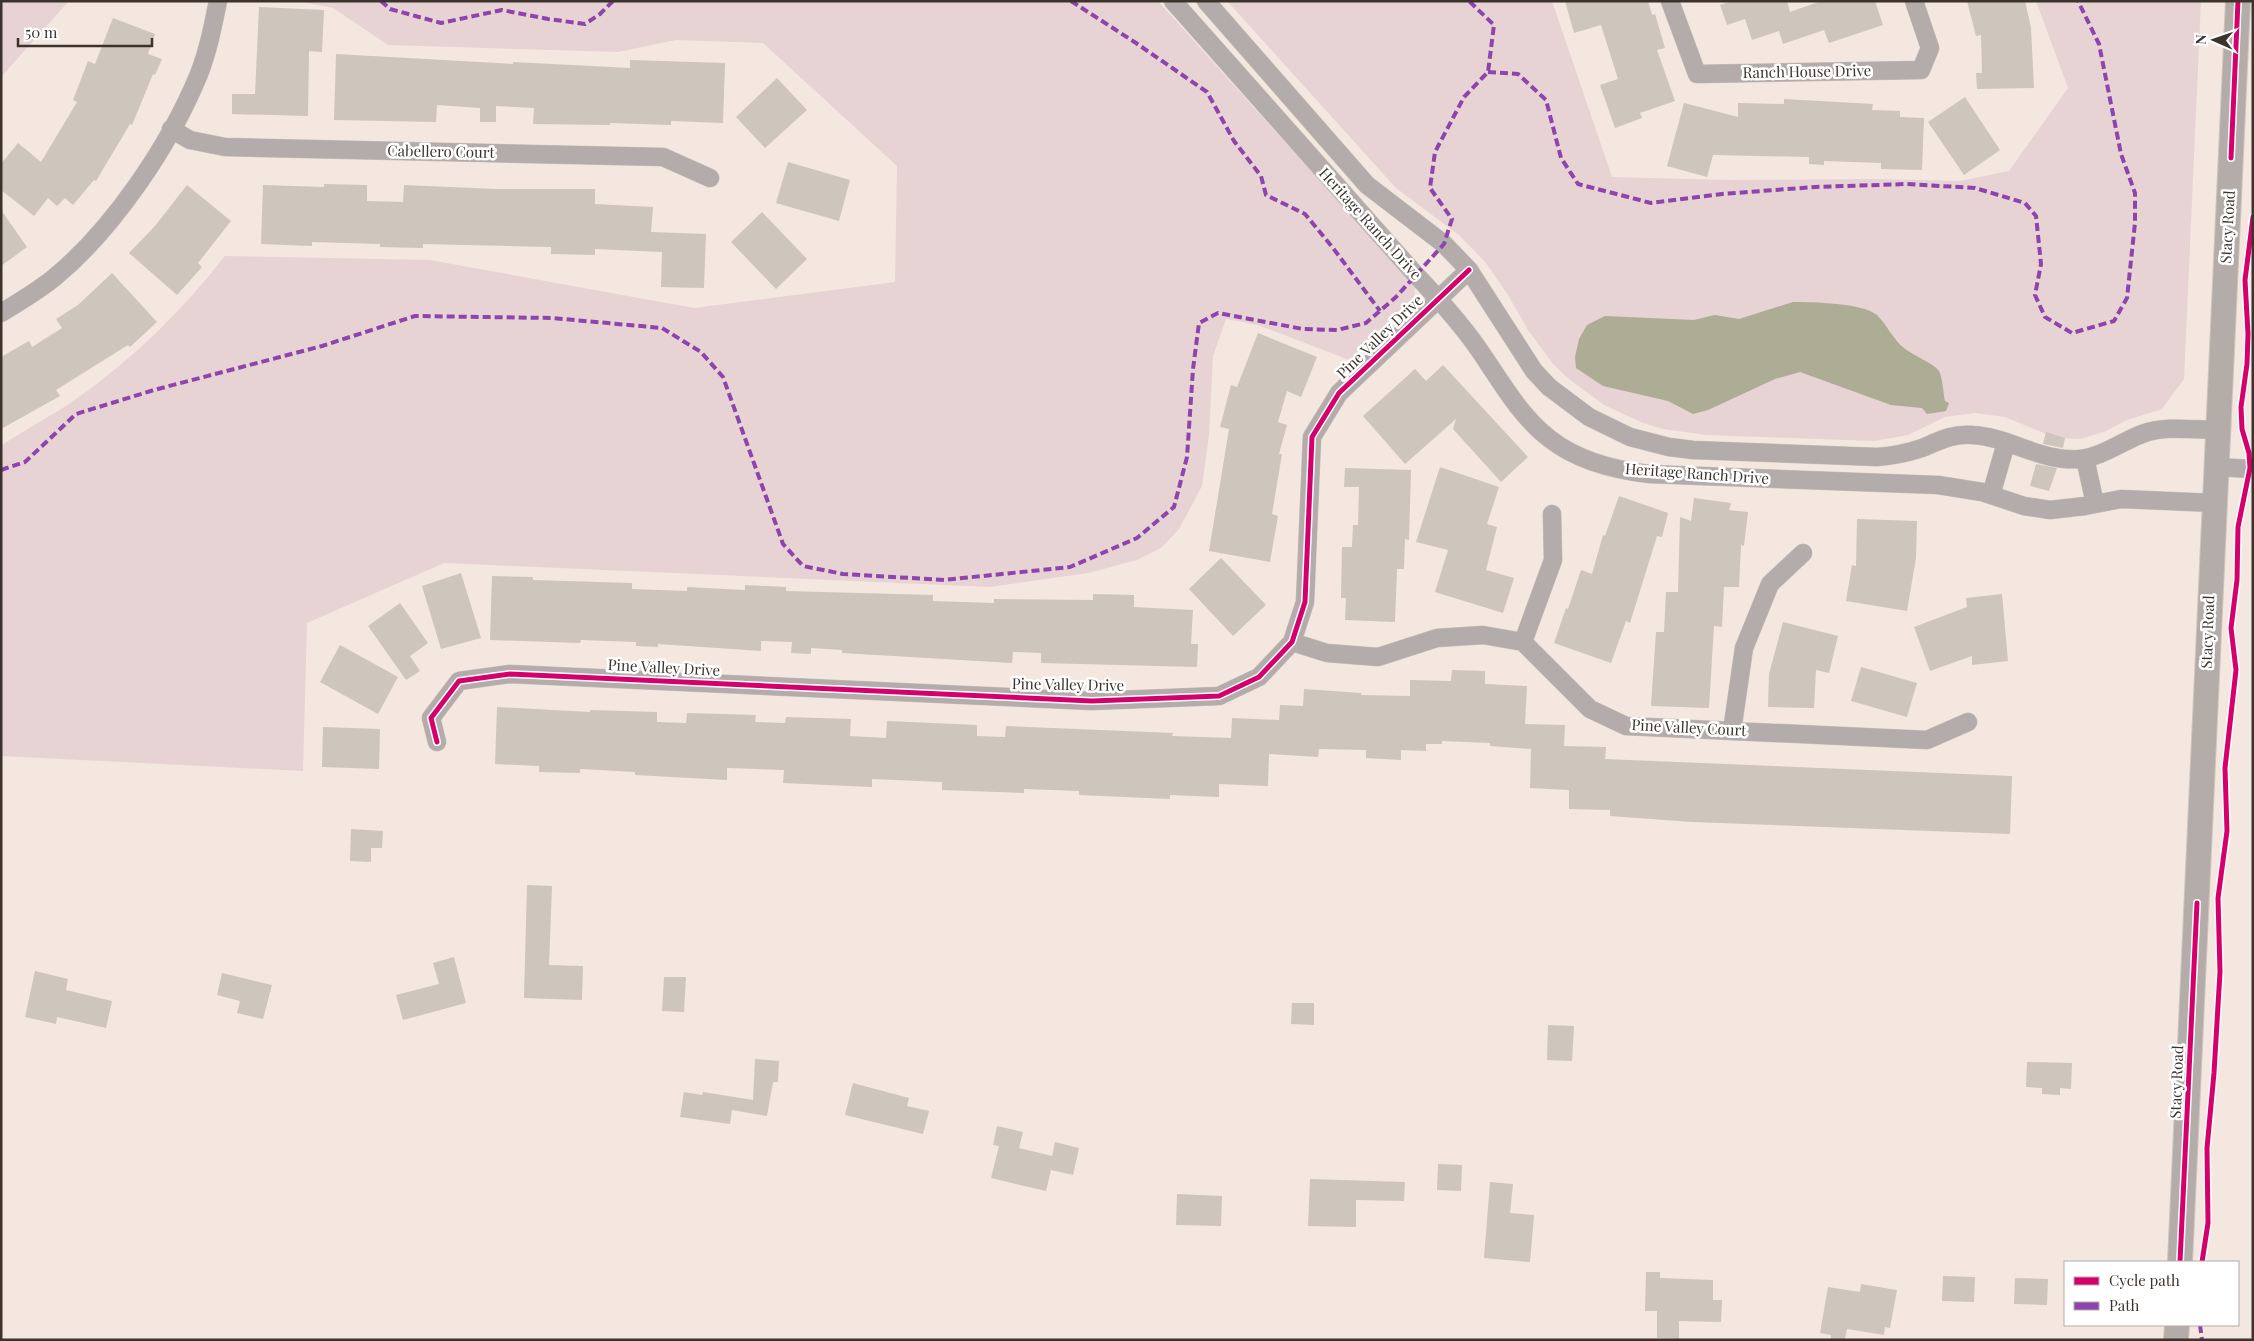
<svg xmlns="http://www.w3.org/2000/svg" width="2254" height="1341" font-family="'Playfair Display',serif">
<style>
.green{fill:#e7d3d3}
.water{fill:#adac95}
.building{fill:#cec5bc}
.lines{fill:none;stroke-linecap:round;stroke-linejoin:round}
.street-casing{stroke:#cdc4bd;stroke-width:19}
.secondary-casing{stroke:#cdc4bd;stroke-width:26}
.street{stroke:#b3acaa;stroke-width:18}
.secondary{stroke:#b3aca8;stroke-width:24}
.quiet{stroke:#8e44ad;stroke-width:4;stroke-dasharray:8 4;stroke-linecap:butt}
.cycleway-casing{stroke:#fff;stroke-width:8}
.cycleway{stroke:#d6006c;stroke-width:5}
.labels{text-anchor:middle;stroke-width:5;stroke-linejoin:round;paint-order:stroke}
.street-label{font-size:15px;fill:#3b332c;stroke:#fff}
</style>
<rect width="100%" height="100%" fill="#f4e7df"/>
<path class="green" d="M 1,1 L 69,1 L 1,77 Z
M 297,1 L 1158,1 L 1415,286 L 1414,304 L 1349,360 L 1258,325 L 1226,319 L 1213,356 L 1209,435 L 1202,486 L 1179,529 L 1161,548 L 1137,560 L 1088,573 L 990,587 L 444,563 L 307,623 L 303,771 L 1,756 L 1,446 C 25,429 52,416 76,399 C 133,359 182,311 225,256 L 430,260 L 694,308 L 895,282 L 897,166 L 763,43 L 676,40 L 618,52 L 388,45 L 333,8 Z
M 1227,1 L 1552,1 L 1612,177 L 1729,180 L 1875,179 L 1960,181 L 2009,171 L 2068,88 L 2036,1 L 2201,1 L 2184,379 L 2162,409 L 2127,420 L 2104,432 L 2080,439 L 2056,438 L 2005,417 L 1975,413 L 1945,417 L 1908,435 L 1874,441 L 1706,435 L 1663,429 L 1643,423 L 1604,405 L 1569,379 L 1553,364 L 1528,330 L 1508,295 L 1486,263 L 1459,235 L 1396,188 Z"/>
<path class="water" d="M 1793,302 C 1812,302 1863,303 1877,315 C 1887,325 1893,339 1904,348 C 1912,355 1935,364 1939,371 C 1943,379 1943,392 1945,401 L 1949,403 L 1946,411 L 1927,414 L 1922,408 L 1891,405 L 1800,372 L 1775,379 L 1708,410 L 1693,414 L 1668,401 L 1603,386 L 1576,368 L 1575,357 L 1579,339 L 1587,325 L 1605,316 L 1694,320 L 1715,315 L 1739,319 Z"/>
<path class="building" d="M 1565,1 L 1648,1 L 1652,15 L 1655,14 L 1665,48 L 1657,50 L 1675,101 L 1640,113 L 1642,118 L 1615,128 L 1600,85 L 1618,79 L 1601,25 L 1574,33 Z
M 1732,1 L 1787,1 L 1790,12 L 1821,1 L 1875,1 L 1883,25 L 1829,43 L 1824,30 L 1783,44 L 1779,31 L 1752,40 L 1745,19 L 1727,25 L 1720,5 Z
M 1967,1 L 2025,1 L 2031,28 L 2034,88 L 1977,89 L 1976,73 L 1982,73 L 1981,35 L 1976,36 Z
M 259,7 L 324,10 L 322,52 L 309,51 L 308,116 L 232,114 L 232,94 L 255,94 Z
M 113,18 L 155,34 L 148,54 L 162,59 L 155,75 L 153,74 L 132,125 L 130,124 L 96,181 L 94,180 L 73,205 L 65,198 L 57,206 L 48,198 L 34,216 L 1,190 L 1,164 L 18,143 L 41,162 L 77,102 L 73,100 L 88,61 L 95,64 Z
M 336,54 L 513,64 L 513,62 L 630,68 L 630,60 L 725,63 L 723,123 L 671,121 L 671,125 L 610,123 L 610,125 L 533,124 L 534,108 L 496,106 L 496,122 L 480,122 L 480,108 L 437,105 L 436,122 L 334,120 Z
M 777,78 L 807,110 L 765,148 L 736,117 Z
M 1965,97 L 2000,150 L 1964,175 L 1928,122 Z
M 1784,99 L 1873,104 L 1872,110 L 1900,111 L 1900,117 L 1924,118 L 1922,170 L 1881,169 L 1881,163 L 1824,161 L 1824,165 L 1809,164 L 1809,157 L 1713,155 L 1707,177 L 1667,166 L 1684,103 L 1738,117 L 1738,103 L 1784,104 Z
M 788,162 L 850,180 L 839,221 L 776,203 Z
M 324,184 L 367,185 L 367,201 L 403,202 L 404,185 L 496,189 L 595,189 L 595,204 L 653,207 L 651,232 L 706,234 L 704,288 L 661,287 L 662,252 L 595,249 L 595,255 L 551,254 L 551,247 L 423,244 L 423,248 L 380,247 L 380,244 L 312,242 L 312,246 L 261,244 L 263,185 L 324,187 Z
M 187,185 L 231,221 L 198,263 L 202,267 L 177,295 L 129,253 L 155,226 Z
M 1,210 L 27,247 L 1,266 Z
M 762,212 L 807,259 L 776,289 L 731,242 Z
M 112,273 L 157,322 L 130,347 L 128,345 L 56,390 L 60,396 L 1,429 L 1,357 L 29,341 L 32,347 L 62,328 L 56,319 L 78,305 Z
M 1258,333 L 1317,357 L 1301,397 L 1287,391 L 1278,422 L 1287,425 L 1279,454 L 1282,454 L 1272,514 L 1278,516 L 1270,562 L 1209,551 L 1229,429 L 1220,427 L 1231,385 L 1237,387 Z
M 1443,365 L 1528,457 L 1501,482 L 1453,429 L 1456,419 L 1405,464 L 1363,416 L 1415,369 L 1426,381 Z
M 2046,432 L 2065,438 L 2063,448 L 2043,444 Z
M 2036,464 L 2057,468 L 2049,491 L 2030,486 Z
M 1440,467 L 1499,487 L 1487,524 L 1497,527 L 1486,570 L 1514,578 L 1503,613 L 1435,592 L 1448,550 L 1416,542 Z
M 1345,468 L 1411,470 L 1409,540 L 1405,539 L 1404,569 L 1397,569 L 1395,622 L 1345,620 L 1346,598 L 1341,598 L 1342,547 L 1352,547 L 1353,525 L 1358,525 L 1359,487 L 1344,487 Z
M 1619,496 L 1668,513 L 1662,537 L 1657,536 L 1630,623 L 1626,621 L 1611,663 L 1554,643 L 1566,608 L 1568,609 L 1581,570 L 1592,574 L 1603,535 L 1605,536 Z
M 1694,498 L 1731,503 L 1729,510 L 1748,512 L 1744,546 L 1741,545 L 1739,587 L 1724,587 L 1722,627 L 1714,626 L 1709,708 L 1651,706 L 1656,632 L 1664,632 L 1666,592 L 1678,592 L 1680,517 L 1691,521 Z
M 1857,519 L 1917,521 L 1916,558 L 1907,611 L 1846,601 L 1852,565 L 1856,566 Z
M 1221,558 L 1266,605 L 1233,636 L 1189,589 Z
M 461,573 L 481,638 L 441,649 L 422,586 Z
M 492,576 L 533,577 L 533,580 L 632,583 L 632,589 L 687,591 L 687,587 L 745,590 L 745,585 L 786,587 L 786,591 L 933,595 L 933,601 L 994,603 L 994,599 L 1093,600 L 1093,594 L 1134,595 L 1134,607 L 1193,610 L 1191,644 L 1198,644 L 1197,667 L 1041,663 L 1041,653 L 1013,652 L 1012,663 L 842,653 L 842,650 L 811,648 L 811,654 L 791,653 L 792,642 L 761,641 L 761,651 L 658,644 L 658,647 L 636,646 L 636,642 L 581,640 L 580,643 L 490,640 Z
M 2002,594 L 2008,661 L 1972,665 L 1972,656 L 1930,671 L 1914,627 L 1967,607 L 1966,598 Z
M 400,603 L 428,643 L 410,656 L 420,671 L 406,680 L 368,626 Z
M 1783,622 L 1838,636 L 1829,673 L 1816,670 L 1814,708 L 1768,707 L 1769,674 Z
M 340,645 L 398,677 L 378,714 L 320,682 Z
M 1861,667 L 1917,683 L 1907,717 L 1851,701 Z
M 1452,670 L 1485,671 L 1485,684 L 1527,686 L 1525,724 L 1565,725 L 1564,746 L 1606,747 L 1605,759 L 2012,776 L 2010,834 L 1692,822 L 1610,816 L 1610,810 L 1569,809 L 1569,790 L 1530,788 L 1531,749 L 1490,746 L 1490,743 L 1442,741 L 1442,744 L 1426,744 L 1426,751 L 1401,750 L 1401,760 L 1366,758 L 1366,750 L 1319,749 L 1318,757 L 1269,754 L 1268,786 L 1219,784 L 1219,797 L 1170,795 L 1170,799 L 1079,795 L 1079,791 L 1024,789 L 1024,793 L 942,790 L 942,782 L 872,779 L 872,787 L 783,783 L 784,770 L 727,768 L 727,780 L 635,775 L 635,772 L 580,769 L 580,773 L 539,772 L 539,766 L 495,764 L 497,707 L 590,712 L 590,710 L 657,712 L 657,722 L 686,723 L 687,713 L 756,715 L 755,722 L 785,723 L 786,717 L 851,719 L 850,736 L 886,738 L 887,721 L 977,725 L 977,736 L 1005,737 L 1006,726 L 1173,733 L 1172,736 L 1231,738 L 1232,718 L 1279,720 L 1280,705 L 1303,706 L 1304,689 L 1361,693 L 1361,695 L 1410,696 L 1410,680 L 1451,681 Z
M 323,727 L 380,729 L 379,769 L 322,767 Z
M 351,829 L 383,831 L 382,848 L 371,848 L 371,862 L 350,861 Z
M 527,885 L 552,886 L 549,965 L 583,966 L 582,1000 L 524,998 Z
M 454,957 L 466,1003 L 403,1020 L 396,995 L 439,984 L 433,963 Z
M 35,971 L 68,979 L 66,990 L 112,1001 L 106,1028 L 57,1017 L 56,1024 L 25,1017 Z
M 222,973 L 272,985 L 263,1019 L 237,1013 L 240,1001 L 217,995 Z
M 664,977 L 686,977 L 684,1012 L 662,1011 Z
M 1292,1003 L 1314,1003 L 1314,1025 L 1291,1024 Z
M 1548,1025 L 1574,1026 L 1572,1061 L 1547,1060 Z
M 755,1059 L 779,1061 L 778,1082 L 773,1082 L 767,1116 L 732,1110 L 730,1124 L 680,1117 L 684,1092 L 702,1095 L 703,1092 L 753,1100 Z
M 2027,1062 L 2072,1063 L 2071,1089 L 2060,1088 L 2060,1095 L 2042,1094 L 2042,1088 L 2026,1087 Z
M 853,1083 L 909,1098 L 907,1106 L 929,1111 L 923,1134 L 845,1115 Z
M 997,1126 L 1023,1132 L 1019,1148 L 1052,1156 L 1055,1142 L 1079,1148 L 1073,1175 L 1051,1170 L 1046,1191 L 991,1178 L 999,1146 L 993,1145 Z
M 1438,1164 L 1462,1165 L 1461,1191 L 1437,1190 Z
M 1310,1179 L 1405,1182 L 1404,1201 L 1356,1200 L 1356,1227 L 1308,1226 Z
M 1490,1182 L 1513,1184 L 1510,1213 L 1534,1215 L 1530,1262 L 1484,1258 Z
M 1177,1194 L 1222,1196 L 1221,1226 L 1176,1225 Z
M 1646,1272 L 1660,1272 L 1660,1278 L 1713,1280 L 1713,1300 L 1722,1300 L 1721,1322 L 1679,1321 L 1679,1339 L 1657,1338 L 1657,1311 L 1645,1311 Z
M 1943,1276 L 1975,1277 L 1974,1302 L 1942,1301 Z
M 2015,1278 L 2048,1279 L 2047,1305 L 2014,1304 Z
M 1861,1284 L 1897,1290 L 1890,1328 L 1885,1327 L 1884,1335 L 1847,1329 L 1845,1340 L 1831,1340 L 1831,1335 L 1820,1333 L 1828,1287 L 1860,1292 Z"/>
<g class="lines">
<g class="street-casing">
<path id="street" d="M 1173,1 L 1415,274 C 1436,296 1457,319 1475,344 C 1498,376 1518,415 1550,439 C 1578,461 1614,470 1649,474 L 1938,485 L 1982,492 L 2024,506 L 2050,510 L 2085,506 L 2121,499 L 2214,503
M 1206,1 L 1367,185 L 1444,244 L 1469,270 L 1534,371 L 1549,387 L 1589,417 L 1630,437 L 1669,447 L 1693,450 L 1877,457 C 1893,456 1907,453 1922,448 C 1939,441 1953,433 1973,435 C 2009,437 2041,462 2079,459 C 2102,457 2121,442 2142,434 C 2166,425 2193,430 2218,430
M 1670,1 L 1697,74 L 1921,70 L 1930,48 L 1914,1
M 171,129 L 190,140 L 225,147 L 663,157 L 710,178
M 1,313 C 19,302 38,291 55,277 C 113,229 170,145 199,74 C 208,51 213,26 218,1
M 2085,458 L 2095,504
M 2215,467 L 2253,469
M 1991,495 L 2006,443
M 1292,642 L 1327,653 L 1378,657 L 1437,638 L 1483,635 L 1523,642 L 1590,709 L 1626,726 L 1927,740 L 1968,722
M 1523,642 L 1553,560 L 1552,514
M 1732,731 L 1744,648 L 1770,584 L 1803,553
M 437,742 L 431,718 L 459,681 L 510,674 L 1092,701 L 1219,696 L 1259,677 L 1292,642 L 1305,602 L 1312,437 L 1339,393 L 1469,270"/>
</g>
<g class="secondary-casing">
<path id="secondary" d="M 2180,1262 L 2238,1
M 2176,1340 L 2177,1325"/>
</g>
<use href="#street" class="street"/>
<use href="#secondary" class="secondary"/>
<path class="quiet" d="M 381,1 L 390,9 L 441,23 L 502,10 L 548,19 L 585,24 L 600,14 L 613,1
M 1071,1 L 1136,43 L 1207,92 L 1234,141 L 1261,176 L 1266,195 L 1305,214 L 1333,248 L 1380,311
M 1488,72 L 1518,74 L 1546,100 L 1561,158 L 1578,184 L 1651,203 L 1722,194 L 1815,187 L 1907,184 L 1975,188 L 2025,203 L 2036,216 L 2041,264 L 2035,295 L 2045,317 L 2072,333 L 2114,321 L 2127,298 L 2135,223 L 2135,193 L 2121,154 L 2099,44 L 2078,1
M 1,470 L 25,462 L 76,414 L 154,390 L 322,346 L 415,316 L 552,318 L 662,328 L 701,352 L 723,377 L 783,544 L 803,566 L 843,574 L 944,580 L 1070,567 L 1137,538 L 1174,507 L 1187,457 L 1193,369 L 1199,323 L 1218,313 L 1303,329 L 1337,330 L 1366,323 L 1396,297 L 1444,244 L 1452,219 L 1430,188 L 1435,152 L 1464,97 L 1488,72 L 1494,25 L 1469,1
M 2200,1325 L 2202,1340"/>
<g class="cycleway-casing">
<path id="cycleway" d="M 2231,158 L 2238,1
M 437,742 L 431,718 L 459,681 L 510,674 L 1092,701 L 1219,696 L 1259,677 L 1292,642 L 1305,602 L 1312,437 L 1339,393 L 1469,270
M 2180,1262 L 2197,903
M 2202,1262 L 2208,1223 L 2207,1148 L 2214,1073 L 2220,972 L 2218,898 L 2227,831 L 2225,768 L 2236,670 L 2231,628 L 2237,580 L 2238,527 L 2250,468 L 2249,453 L 2242,429 L 2241,407 L 2247,364 L 2248,334 L 2245,280 L 2253,217"/>
</g>
<use href="#cycleway" class="cycleway"/>
</g>
<g class="labels">
<g class="street-label">
<text transform="translate(1807 72) rotate(-1)" y="5">Ranch House Drive</text>
<text transform="translate(441 152) rotate(1)" y="5">Cabellero Court</text>
<text transform="translate(1370 224) rotate(48)" y="5">Heritage Ranch Drive</text>
<text transform="translate(2228 227) rotate(-87)" y="5">Stacy Road</text>
<text transform="translate(1380 337) rotate(-44)" y="5">Pine Valley Drive</text>
<text transform="translate(1697 474) rotate(4)" y="5">Heritage Ranch Drive</text>
<text transform="translate(2208 632) rotate(-88)" y="5">Stacy Road</text>
<text transform="translate(664 668) rotate(3)" y="5">Pine Valley Drive</text>
<text transform="translate(1068 685) rotate(1)" y="5">Pine Valley Drive</text>
<text transform="translate(1689 728) rotate(3)" y="5">Pine Valley Court</text>
<text transform="translate(2177 1082) rotate(-88)" y="5">Stacy Road</text>
</g>
</g>
<rect width="2254" height="1341" fill="none" stroke="#3b332c" stroke-width="5"/>
<rect x="2064" y="1261" width="175" height="65" fill="#ffffff" stroke="#b1adab"/>
<rect x="2074" y="1277" width="25" height="8" fill="#d6006c" stroke="#b1adab"/>
<text x="2109" y="1286" font-size="15" fill="#3b332c">Cycle path</text>
<rect x="2074" y="1302" width="25" height="8" fill="#8e44ad" stroke="#b1adab"/>
<text x="2109" y="1311" font-size="15" fill="#3b332c">Path</text>
<g transform="translate(2214 40) rotate(272)" stroke="#ffffff" stroke-width="4" paint-order="stroke">
<path d="M0-4L9 19L0 12L-9 19Z" fill="#3b332c"/>
<text y="-8" font-size="14" font-weight="bold" text-anchor="middle" fill="#3b332c">N</text>
</g>
<path d="M18 38v8h134v-8" fill="none" stroke="#3b332c" stroke-width="2.5"/>
<text x="25" y="38" font-size="15" fill="#3b332c" stroke="#ffffff" stroke-width="4" paint-order="stroke">50 m</text>
</svg>
